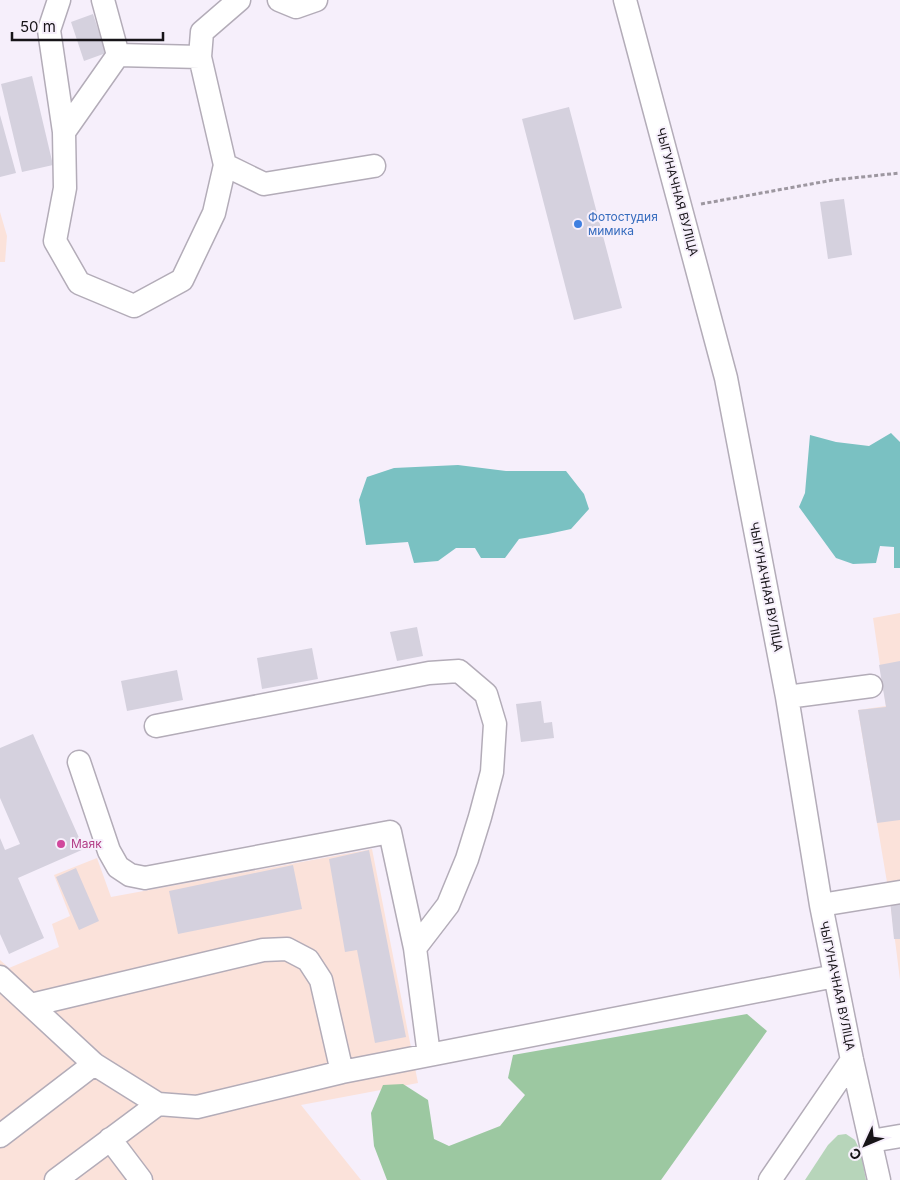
<svg xmlns="http://www.w3.org/2000/svg" width="900" height="1180" font-family="Inter,sans-serif">
<style>
.industrial{fill:#fbe2da}
.green{fill:#b7d5ba}
.forest{fill:#9cc8a1}
.water{fill:#7ac1c2}
.building{fill:#d5d1de}
.lines{fill:none;stroke-linecap:round;stroke-linejoin:round}
.minor-casing{stroke:#b3acb8;stroke-width:25}
.path{stroke:#9d97a0;stroke-width:3;stroke-dasharray:4 2.5;stroke-linecap:butt}
.minor{stroke:#fff;stroke-width:22}
.shop-dot{fill:#3f7fe0;stroke:#f6effb;stroke-width:2}
.hotel-dot{fill:#d1479c;stroke:#f6effb;stroke-width:2}
.labels{text-anchor:middle;stroke-width:4;stroke-linejoin:round;paint-order:stroke}
.street-label{font-size:12px;fill:#171418;stroke:#f6effb}
.shop-label{font-size:12px;fill:#366cbe;stroke:#f6effb;text-anchor:start}
.hotel-label{font-size:12px;fill:#b23c85;stroke:#f6effb;text-anchor:start}
</style>
<rect width="100%" height="100%" fill="#f6effb"/>
<path class="industrial" d="M 0,212 L 7,236 L 5,262 L 0,262 Z
M 900,613 L 900,980 L 890,900 L 858,710 L 886,706 L 873,618 Z
M 372,849 L 418,1083 L 301,1105 L 361,1180 L 0,1180 L 0,960 L 9,968 L 59,947 L 52,924 L 70,916 L 54,875 L 97,858 L 111,897 Z"/>
<path class="green" d="M 846,1134 L 855,1140 L 861,1153 L 866,1180 L 805,1180 L 828,1145 L 838,1135 Z"/>
<path class="forest" d="M 747,1014 L 767,1031 L 661,1180 L 387,1180 L 374,1146 L 371,1113 L 383,1085 L 403,1084 L 428,1100 L 434,1139 L 449,1146 L 500,1126 L 525,1095 L 508,1078 L 513,1055 Z"/>
<path class="water" d="M 891,433 L 900,442 L 900,568 L 894,568 L 894,547 L 880,546 L 876,563 L 853,564 L 836,558 L 799,507 L 805,493 L 810,435 L 836,442 L 869,446 Z
M 458,465 L 506,471 L 566,471 L 584,494 L 589,509 L 571,529 L 548,534 L 519,539 L 505,558 L 481,558 L 475,548 L 456,548 L 438,561 L 414,563 L 408,542 L 366,545 L 359,500 L 367,477 L 394,468 Z"/>
<path class="building" d="M 93,14 L 106,53 L 84,61 L 71,22 Z
M 32,76 L 53,165 L 22,172 L 1,84 Z
M 569,107 L 622,308 L 574,320 L 522,119 Z
M 0,115 L 16,173 L 0,177 Z
M 844,199 L 852,255 L 828,259 L 820,202 Z
M 417,627 L 423,656 L 397,661 L 390,632 Z
M 312,648 L 318,679 L 262,689 L 257,658 Z
M 900,661 L 900,820 L 877,823 L 858,710 L 886,707 L 879,665 Z
M 177,670 L 183,700 L 127,711 L 121,681 Z
M 541,701 L 544,723 L 552,722 L 554,738 L 521,742 L 516,704 Z
M 33,734 L 84,849 L 18,878 L 44,938 L 9,954 L 0,934 L 0,838 L 5,850 L 20,844 L 0,798 L 0,748 Z
M 369,850 L 406,1037 L 375,1043 L 357,950 L 345,952 L 329,859 Z
M 293,865 L 302,909 L 178,934 L 169,891 Z
M 76,868 L 99,921 L 79,930 L 56,877 Z
M 900,899 L 900,939 L 894,939 L 890,900 Z"/>
<g class="lines">
<g class="minor-casing">
<path id="minor" d="M 59,0 L 49,30 L 64,132 L 118,55 L 103,0
M 279,0 L 296,7 L 316,0
M 625,0 L 726,378 L 787,697 L 821,905 L 852,1060 L 879,1180
M 200,57 L 202,32 L 239,0
M 64,132 L 65,188 L 55,241 L 79,283 L 134,306 L 182,280 L 214,213 L 225,165 L 200,57 L 118,55
M 225,165 L 264,184 L 374,166
M 787,697 L 871,686
M 156,726 L 429,673 L 459,671 L 486,694 L 495,724 L 492,772 L 480,817 L 467,859 L 448,905 L 415,948 L 429,1055
M 79,762 L 109,851 L 118,867 L 130,875 L 145,878 L 390,832 L 415,948
M 821,905 L 900,892
M 0,977 L 94,1064 L 158,1104 L 197,1107 L 342,1072 L 835,976
M 31,1005 L 263,950 L 287,949 L 308,960 L 321,980 L 342,1072
M 0,1136 L 94,1064
M 110,1139 L 141,1180
M 871,1141 L 900,1136
M 56,1180 L 158,1104
M 770,1180 L 852,1060"/>
</g>
<path class="path" d="M 701,204 L 833,180 L 900,173"/>
<use href="#minor" class="minor"/>
</g>
<circle class="shop-dot" cx="578" cy="224" r="5"/>
<circle class="hotel-dot" cx="61" cy="844" r="5"/>
<g class="labels">
<g class="street-label">
<text transform="translate(677 192) rotate(75)" y="4">ЧЫГУНАЧНАЯ ВУЛІЦА</text>
<text transform="translate(766 587) rotate(79)" y="4">ЧЫГУНАЧНАЯ ВУЛІЦА</text>
<text transform="translate(837 986) rotate(78)" y="4">ЧЫГУНАЧНАЯ ВУЛІЦА</text>
</g>
<g class="shop-label">
<text x="588" y="221">Фотостудия<tspan x="588" dy="14">мимика</tspan></text>
</g>
<g class="hotel-label">
<text x="71" y="848">Маяк</text>
</g>
</g>
<g transform="translate(865 1145) rotate(226)" stroke="#f6effb" stroke-width="4" paint-order="stroke">
<path d="M0-4L9 19L0 12L-9 19Z" fill="#171418"/>
<text y="-8" font-size="14" font-weight="bold" text-anchor="middle" fill="#171418">С</text>
</g>
<path d="M12 32v8h151v-8" fill="none" stroke="#171418" stroke-width="2.5"/>
<text x="20" y="32" font-size="15" fill="#171418" stroke="#f6effb" stroke-width="4" paint-order="stroke">50 m</text>
</svg>
